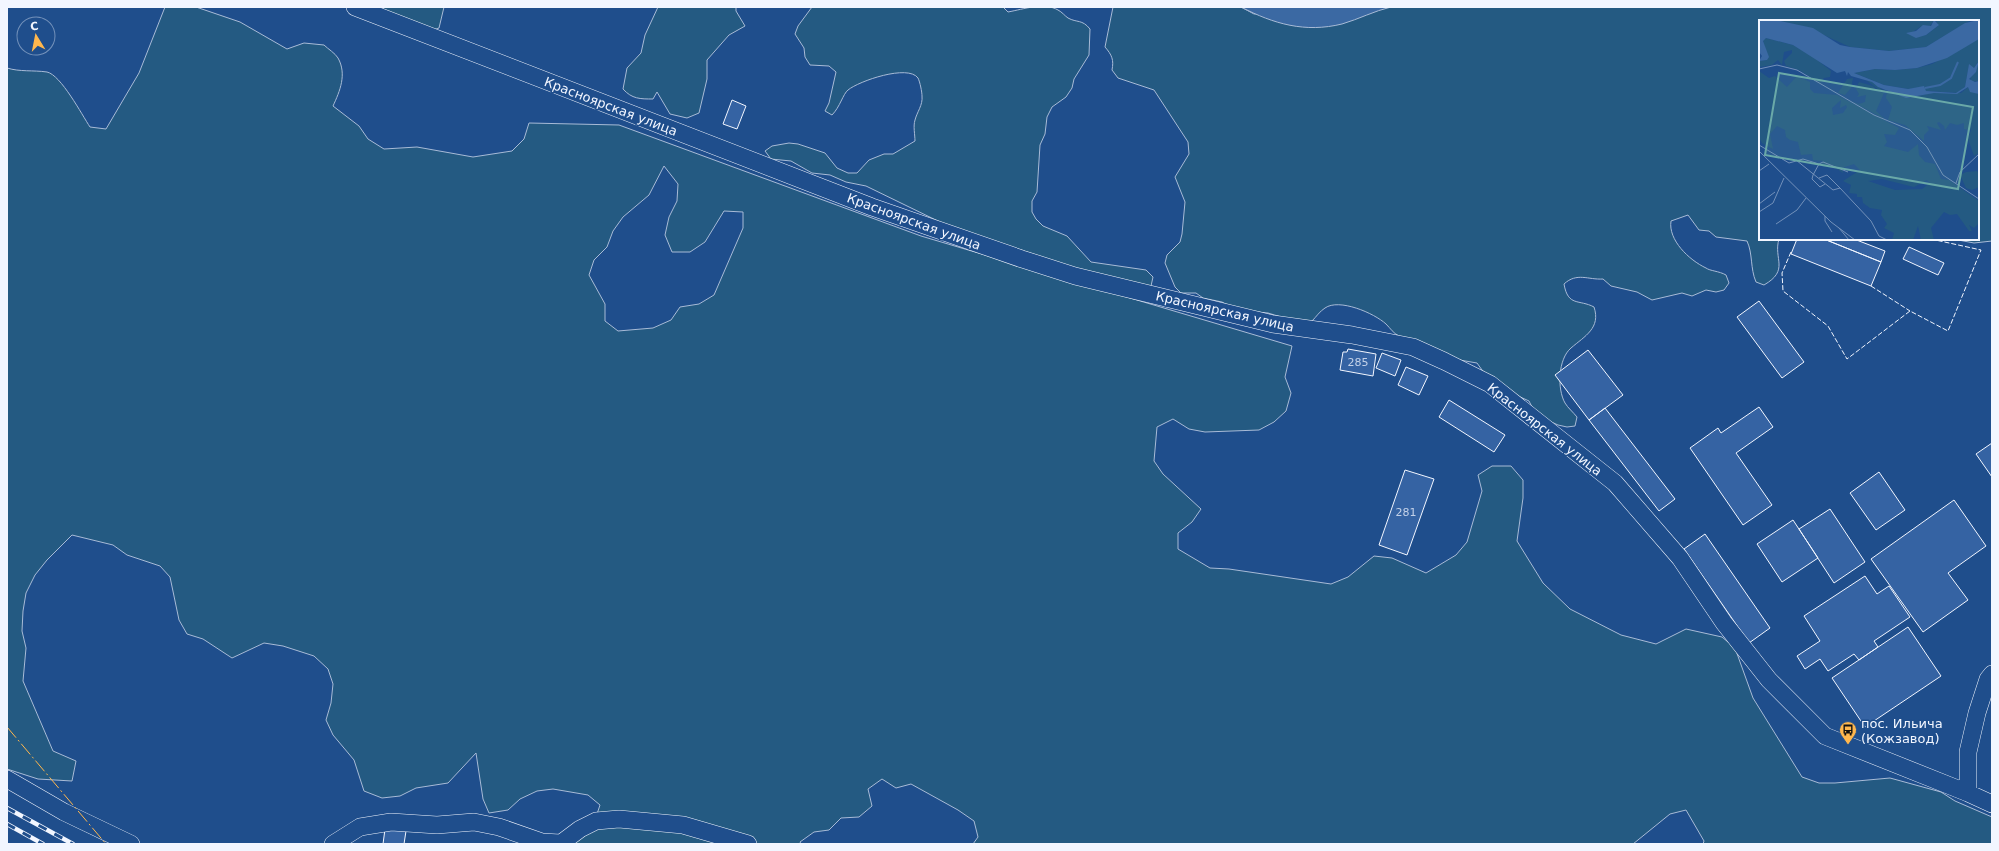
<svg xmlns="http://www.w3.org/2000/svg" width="1999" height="851" font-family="'DejaVu Sans',sans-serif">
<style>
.green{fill:#245a82;stroke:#a8bbd7;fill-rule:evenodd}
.water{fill:#3b69a3;stroke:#a8bbd7}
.building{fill:#3563a3;stroke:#f2f6ff}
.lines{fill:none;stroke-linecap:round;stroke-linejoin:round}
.minor-casing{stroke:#f2f6ff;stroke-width:18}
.minor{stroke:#1f4e8c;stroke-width:17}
.rail-casing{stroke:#f2f6ff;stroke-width:4.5}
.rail{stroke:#1f4e8c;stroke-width:3;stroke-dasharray:9;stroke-linecap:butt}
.fence{stroke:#f2f6ff;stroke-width:1;stroke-dasharray:5 2;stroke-linecap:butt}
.power{stroke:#ffb74d;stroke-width:1;stroke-dasharray:14 3 2 3;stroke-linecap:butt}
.labels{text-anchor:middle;stroke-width:3;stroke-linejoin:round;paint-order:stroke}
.number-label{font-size:11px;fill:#c3d1e8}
.street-label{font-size:13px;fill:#f2f6ff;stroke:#1f4e8c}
.poi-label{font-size:13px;fill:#f2f6ff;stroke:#1f4e8c;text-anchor:start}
.inset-river{fill:none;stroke:#3b69a3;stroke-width:2}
.inset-road{fill:none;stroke:#7391ba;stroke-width:1}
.view{fill:#6aa9a8;fill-opacity:0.15;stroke:#6aa9a8;stroke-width:2}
.inset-edge{fill:none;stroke:#f2f6ff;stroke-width:2}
</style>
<rect width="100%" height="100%" fill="#1f4e8c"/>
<path class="green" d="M 165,7 L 196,7 L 240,22 L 287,49 L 304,43 L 324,45 C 328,49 335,53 338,58 C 347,74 340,91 333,106 L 359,126 L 368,139 L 384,149 L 417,147 L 473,157 L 512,151 L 524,139 L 529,123 L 619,125 L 921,236 L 1292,346 L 1285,377 L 1291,393 L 1286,411 L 1274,422 L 1259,430 L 1205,432 L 1189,429 L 1173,419 L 1157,427 L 1154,461 L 1163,474 L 1201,509 L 1192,522 L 1178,533 L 1178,549 L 1210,568 L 1229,569 L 1331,584 L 1348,577 L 1374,556 L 1392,558 L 1426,573 L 1456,555 L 1467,542 L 1482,491 L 1478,475 L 1492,466 L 1511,466 L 1523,480 L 1523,498 L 1517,541 L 1543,583 L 1570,609 L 1621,635 L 1656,644 L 1686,629 L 1722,637 L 1735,648 L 1753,698 L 1802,777 L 1819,783 L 1835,783 L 1890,778 L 1941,792 L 1955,801 L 1992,817 L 1992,844 L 1703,844 L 1704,841 L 1686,810 L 1670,814 L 1633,844 L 973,844 L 978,837 L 974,821 L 958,810 L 911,784 L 896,788 L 882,779 L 868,789 L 872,806 L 859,817 L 841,818 L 829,830 L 814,832 L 800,842 L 801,844 L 572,844 L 595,820 L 600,805 L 588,795 L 553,789 L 537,791 L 520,799 L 508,810 L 489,813 L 483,799 L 476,753 L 448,783 L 416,788 L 400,796 L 382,798 L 364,791 L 354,760 L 333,735 L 326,720 L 331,703 L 333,684 L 328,669 L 314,656 L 283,646 L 264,643 L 232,658 L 203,639 L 187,634 L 179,620 L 170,577 L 160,566 L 127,555 L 113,545 L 72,535 L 47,560 L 35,575 L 26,593 L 23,611 L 22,631 L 26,648 L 23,681 L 53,751 L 76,761 L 72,781 L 38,779 L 7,769 L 7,68 C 20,72 33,70 47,72 C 61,75 82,115 90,127 L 106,129 L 139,73 ZM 664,166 L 678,184 L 677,201 L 669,217 L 665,235 L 672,252 L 690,252 L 705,242 L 724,211 L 743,212 L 743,228 L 714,295 L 699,304 L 680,307 L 671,320 L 653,328 L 618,331 L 605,321 L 605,304 L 589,275 L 594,260 L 607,247 L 613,231 L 623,217 L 649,195 Z
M 380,7 L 444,7 L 439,28 L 431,31 L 398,17 Z
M 658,7 L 736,7 L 736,11 L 745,26 L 729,35 L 707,60 L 707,79 L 699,113 L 687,118 L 670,114 L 657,92 L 653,99 C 640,99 632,99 623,89 L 627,68 L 641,53 L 645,35 Z
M 812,7 L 1003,7 L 1008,12 C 1024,9 1044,2 1058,10 C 1062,12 1065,16 1068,18 C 1077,23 1082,19 1090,29 L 1089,55 L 1074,79 L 1072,88 L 1066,97 L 1052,107 L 1047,117 L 1045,134 L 1040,145 L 1037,192 L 1032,201 L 1032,212 L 1036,219 L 1043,226 L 1067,236 L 1091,262 L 1146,270 L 1153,277 L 1151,286 L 1144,288 L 1117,283 L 942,223 L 866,186 L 846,182 L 830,175 L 812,173 L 791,161 L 771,159 L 765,151 L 772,146 L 789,143 L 798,144 L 825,153 L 837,168 L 848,173 L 857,173 L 869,160 L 884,154 L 893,154 L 915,141 C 915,135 913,126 915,120 C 917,112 923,105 922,96 C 922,92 920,82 918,78 C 908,64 859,81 848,90 C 843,94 840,107 832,115 L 825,111 L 829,103 L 836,72 L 829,66 L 810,65 L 805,57 L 804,48 L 795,34 L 798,26 Z
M 1113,7 L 1241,7 L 1254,14 L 1391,7 L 1992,7 L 1992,241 L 1974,243 L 1953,239 L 1978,239 L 1978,21 L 1760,21 L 1760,239 L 1779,239 C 1773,259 1790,270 1764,285 L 1756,282 C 1750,268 1753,254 1747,241 L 1716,237 L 1709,231 L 1699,230 L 1688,215 L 1671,221 C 1668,240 1689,260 1706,268 C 1710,271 1719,271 1726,275 L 1729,283 L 1724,290 L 1716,292 L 1706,290 L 1692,296 L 1682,293 L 1652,300 L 1637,292 L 1611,286 L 1603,279 C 1588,280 1577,272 1564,284 C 1568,307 1579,299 1594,307 C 1601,328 1585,336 1571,348 C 1558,359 1557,389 1565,403 C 1568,408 1573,412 1577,417 L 1575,426 L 1567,427 L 1558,425 L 1547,420 L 1533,409 L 1529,401 L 1503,389 L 1482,370 L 1477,363 L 1448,358 L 1399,336 C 1393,333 1391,329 1386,324 C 1374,313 1339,298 1325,308 C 1320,311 1316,317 1312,321 L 1294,321 L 1268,313 L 1237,310 L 1222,302 L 1203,298 L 1196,293 L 1181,293 L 1175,287 L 1165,263 L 1167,255 L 1180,242 L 1182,234 L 1185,202 L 1175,177 L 1189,154 L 1188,142 L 1154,90 L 1118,78 L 1112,70 C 1114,60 1112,55 1105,47 Z"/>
<path class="water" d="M 1241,7 L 1391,7 C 1374,11 1359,19 1342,24 C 1305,33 1274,24 1241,7 Z"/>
<path class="building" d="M 732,100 L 746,106 L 737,129 L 723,124 Z
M 1797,239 L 1824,239 L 1881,262 L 1871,286 L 1791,254 Z
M 1824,239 L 1854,239 L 1885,251 L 1881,262 Z
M 1909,247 L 1944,263 L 1938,275 L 1903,259 Z
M 1759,301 L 1804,362 L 1782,378 L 1737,317 Z
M 1348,349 L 1376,354 L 1373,376 L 1340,370 L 1343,352 L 1347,352 Z
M 1588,350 L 1623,395 L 1589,420 L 1555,375 Z
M 1382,353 L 1401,360 L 1395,376 L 1376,368 Z
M 1406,367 L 1428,376 L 1419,395 L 1398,385 Z
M 1449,400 L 1505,435 L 1494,452 L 1439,417 Z
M 1759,407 L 1773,427 L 1736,453 L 1772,505 L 1743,525 L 1690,448 L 1718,428 L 1721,433 Z
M 1605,408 L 1675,499 L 1659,511 L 1589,420 Z
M 1992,443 L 1992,477 L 1976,454 Z
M 1405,470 L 1434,479 L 1407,555 L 1379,545 Z
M 1879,472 L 1905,510 L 1876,530 L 1850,493 Z
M 1954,500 L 1986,546 L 1948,573 L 1968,600 L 1923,632 L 1871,559 Z
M 1830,509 L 1865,562 L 1834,583 L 1799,529 Z
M 1793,520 L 1818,558 L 1782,582 L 1757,544 Z
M 1705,534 L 1770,628 L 1749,643 L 1684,549 Z
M 1865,576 L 1877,594 L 1889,586 L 1910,617 L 1874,641 L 1878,647 L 1859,660 L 1854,654 L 1828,671 L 1820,659 L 1805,669 L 1797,656 L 1820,641 L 1804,616 Z
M 1908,627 L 1941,676 L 1865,727 L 1832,678 Z
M 385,829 L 406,831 L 404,844 L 383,844 Z"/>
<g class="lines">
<g class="minor-casing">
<path id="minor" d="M 355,7 L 872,207 L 1022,259 L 1075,276 L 1273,324 L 1352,335 L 1413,347 L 1444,361 L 1490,384 L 1615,483 L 1680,558 L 1724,623 L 1769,680 L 1825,736 L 1968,793 L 1992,804
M 7,779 L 64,812 L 131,844
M 1968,793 L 1968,752 L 1977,713 L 1988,679 L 1992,674
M 333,844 L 360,827 L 391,822 L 437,825 L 474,822 L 499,827 L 542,842 L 560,843
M 560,844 L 580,829 L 596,821 L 619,819 L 683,825 L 748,844"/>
</g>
<use href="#minor" class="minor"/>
<g class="rail-casing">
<path id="rail" d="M 7,808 L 73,844
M 7,824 L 43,844"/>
</g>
<use href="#rail" class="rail"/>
<path class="fence" d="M 1791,252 L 1782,273 L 1783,291 L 1828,326 L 1847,359 L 1910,311 L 1948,331 L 1981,250 L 1931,239
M 1871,286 L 1910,311"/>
<path class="power" d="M 7,727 L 106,844"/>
</g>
<defs>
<g id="bus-pin" transform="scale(0.9)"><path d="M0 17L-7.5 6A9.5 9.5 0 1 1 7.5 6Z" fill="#ffb74d" stroke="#1f4e8c"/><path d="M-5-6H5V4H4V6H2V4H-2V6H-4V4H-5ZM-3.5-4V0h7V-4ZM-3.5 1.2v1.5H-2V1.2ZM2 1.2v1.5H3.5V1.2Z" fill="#111"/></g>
</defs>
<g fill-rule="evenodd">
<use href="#bus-pin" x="1848" y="730"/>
</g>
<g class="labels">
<g class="number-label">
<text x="1358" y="366">285</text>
<text x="1406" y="516">281</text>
</g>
<g class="street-label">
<text transform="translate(611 106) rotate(21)" y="5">Красноярская улица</text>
<text transform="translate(914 221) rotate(20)" y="5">Красноярская улица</text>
<text transform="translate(1225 311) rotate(13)" y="5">Красноярская улица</text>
<text transform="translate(1545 429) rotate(38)" y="5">Красноярская улица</text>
</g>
<g class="poi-label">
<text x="1861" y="728">пос. Ильича<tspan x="1861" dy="15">(Кожзавод)</tspan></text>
</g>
</g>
<g transform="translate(1759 20)">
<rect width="220" height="220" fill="#1f4e8c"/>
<path d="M 17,0 L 175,0 L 171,6 L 161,7 L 154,12 L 161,16 L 167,15 L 179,6 L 177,0 L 212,0 L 167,27 L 130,31 L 91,27 L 47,7 ZM 7,18 L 34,25 L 51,34 L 72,51 L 71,57 L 65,58 L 61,63 L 40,50 L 27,46 L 25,41 L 33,33 L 33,30 L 25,32 L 23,45 L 19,40 L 13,45 L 0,47 L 0,41 L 8,40 L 4,20 ZM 220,19 L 220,41 L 215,48 L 210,46 L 206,67 L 199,73 L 167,71 L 163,67 L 149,69 L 125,65 L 95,53 L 116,49 L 136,50 L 158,48 L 173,44 ZM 220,44 L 220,61 L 212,62 L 211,57 ZM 0,51 L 10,58 L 16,56 L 28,67 L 38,56 L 51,62 L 51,69 L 55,73 L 78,75 L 140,108 L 136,115 L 125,114 L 128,122 L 125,126 L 149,132 L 159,124 L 160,135 L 166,142 L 176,144 L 182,159 L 190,160 L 220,181 L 220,203 L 215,208 L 210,205 L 213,211 L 210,211 L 198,194 L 191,195 L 185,192 L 172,208 L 175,220 L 162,220 L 159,206 L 154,220 L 133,220 L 135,213 L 125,208 L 128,204 L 122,195 L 123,190 L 111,188 L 104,183 L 103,177 L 98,177 L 98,174 L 90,173 L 92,165 L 84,161 L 101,150 L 95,144 L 83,148 L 84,153 L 75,147 L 62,145 L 64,141 L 54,140 L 53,134 L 42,135 L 39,122 L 31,120 L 27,117 L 26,110 L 18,106 L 11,114 L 14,129 L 3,123 L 0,118 ZM 82,80 L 81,88 L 87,85 L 88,87 L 84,93 L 74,95 L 73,88 ZM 123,159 L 155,167 L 168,160 L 171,163 L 163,169 L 136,170 L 109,161 ZM 94,58 L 92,68 L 86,75 L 79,73 L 88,59 ZM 107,60 L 113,62 L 124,70 L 150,78 L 172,73 L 202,73 L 209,67 L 211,71 L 220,74 L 220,133 L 215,136 L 209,119 L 212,110 L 205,109 L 205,103 L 198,105 L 191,103 L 186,110 L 185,106 L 180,102 L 178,103 L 182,110 L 168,106 L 170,110 L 165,115 L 165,121 L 146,105 L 129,100 L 133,87 L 127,78 L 128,71 L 120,70 ZM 100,62 L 114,66 L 118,71 L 125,73 L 117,91 L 127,100 L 92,81 L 100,84 L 106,82 L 107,75 L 98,77 L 100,74 L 97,69 ZM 218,151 L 220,154 L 220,167 L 213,170 L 207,168 L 201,155 L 207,152 Z" fill="#245a82" fill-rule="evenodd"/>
<path d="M 0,0 L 17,0 L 54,8 L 81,25 L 91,27 L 130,31 L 167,27 L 206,3 L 220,0 L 220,19 L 188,38 L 158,48 L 136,50 L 116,49 L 95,53 L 125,65 L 149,69 L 165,66 L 167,71 L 197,73 L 206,67 L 210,44 L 215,48 L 220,41 L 217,52 L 210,59 L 216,62 L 220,61 L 220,74 L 211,72 L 209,67 L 198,74 L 175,73 L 147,78 L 119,67 L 113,62 L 92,56 L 89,52 L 88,56 L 86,51 L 78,53 L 34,25 L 7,18 L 4,21 L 10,37 L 8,40 L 0,41 L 3,36 L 0,32 ZM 175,0 L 180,5 L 167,15 L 157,18 L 147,13 L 157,11 L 164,5 L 172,6 Z" fill="#3b69a3"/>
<path class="inset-river" d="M 166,68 L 181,65 L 192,58 L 199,42"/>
<path class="inset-road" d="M 0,49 L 18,45 L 38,50 L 115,95 L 151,110 L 168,127 L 184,155 L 220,179M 0,125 L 30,143 L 44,139 L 60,144M 0,131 L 72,202 L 96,220M 37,140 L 74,170 L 81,168 L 112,201 L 120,216 L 128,220M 0,151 L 10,144M 54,155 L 60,144 L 64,142 L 89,152M 54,155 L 53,159 L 61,167 L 66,164M 60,158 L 68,155 L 81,168M 197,163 L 201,152 L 220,134M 0,184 L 16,172M 0,192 L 14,183 L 25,158M 66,196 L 66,201 L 73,212M 17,204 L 38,190 L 47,178M 80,208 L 90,220"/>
<path class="view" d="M 20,53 L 214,87 L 199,169 L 6,135 Z"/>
<rect width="220" height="220" class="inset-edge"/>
</g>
<rect width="1999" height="851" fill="none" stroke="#f2f6ff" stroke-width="16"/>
<g transform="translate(36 36) rotate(350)"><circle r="19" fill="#1f4e8c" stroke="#7391ba"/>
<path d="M0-3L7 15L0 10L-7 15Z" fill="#ffb74d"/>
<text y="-6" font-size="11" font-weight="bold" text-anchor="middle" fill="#f2f6ff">С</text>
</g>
</svg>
